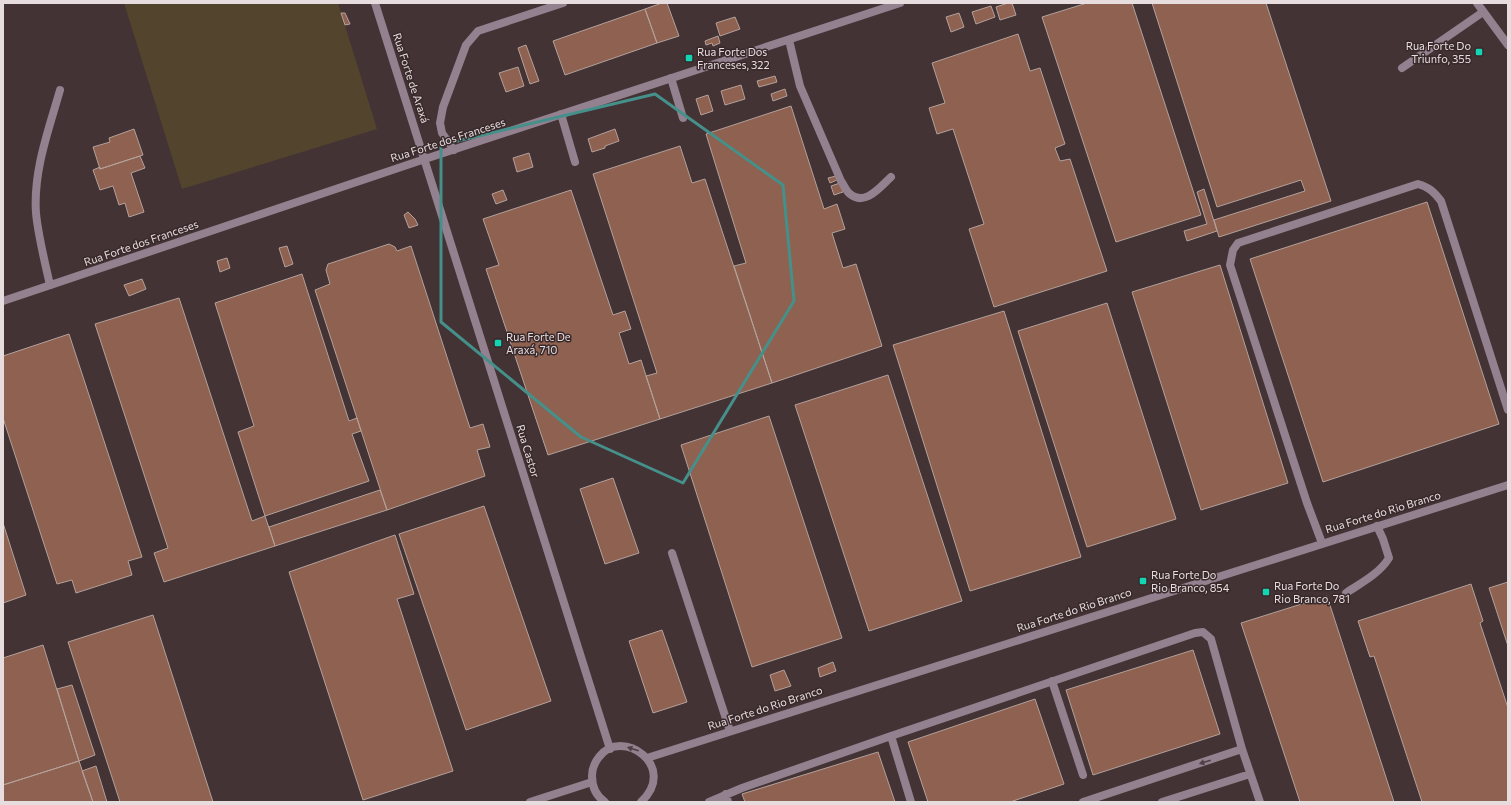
<svg xmlns="http://www.w3.org/2000/svg" width="1511" height="805" font-family="Commissioner,sans-serif">
<style>
.green{fill:#53442e}
.building{fill:#8e6150;stroke:#b3a19b}
.lines{fill:none;stroke-linecap:round;stroke-linejoin:round}
.service{stroke:#93818f;stroke-width:8}
.minor{stroke:#93818f;stroke-width:8}
.tertiary{stroke:#93818f;stroke-width:8}
.oneway{fill:#4f3f44}
.marked{fill:none;stroke:#45908a;stroke-width:3;stroke-linejoin:round}
.poi-dot{fill:#14d5b3;stroke:#38292b;stroke-width:1.5}
.labels{text-anchor:middle;stroke-width:3;stroke-linejoin:round;paint-order:stroke}
.poi-label{font-size:11px;fill:#e7dcde;stroke:#38292b;text-anchor:start}
.street-label{font-size:11px;fill:#e7dcde;stroke:#38292b}
</style>
<rect width="100%" height="100%" fill="#433335"/>
<path class="green" d="M 124,3 L 338,3 L 377,129 L 182,189 Z"/>
<path class="building" d="M 662,3 L 667,3 L 679,36 L 657,43 L 645,9 Z
M 1008,3 L 1012,3 L 1016,15 L 1000,20 L 996,7 Z
M 1087,3 L 1132,3 L 1201,215 L 1116,242 L 1042,17 Z
M 1152,3 L 1266,3 L 1331,201 L 1219,237 L 1214,220 L 1305,191 L 1301,180 L 1217,207 Z
M 991,6 L 995,17 L 976,24 L 972,12 Z
M 645,9 L 657,43 L 565,75 L 553,41 Z
M 341,13 L 345,13 L 350,24 L 345,25 Z
M 959,13 L 964,27 L 951,32 L 946,17 Z
M 735,17 L 740,29 L 720,36 L 716,23 Z
M 1018,34 L 1030,71 L 1040,68 L 1065,144 L 1055,148 L 1060,161 L 1070,159 L 1107,271 L 994,307 L 969,229 L 984,224 L 953,129 L 937,134 L 929,108 L 945,103 L 932,63 Z
M 718,36 L 720,43 L 713,46 L 712,43 L 706,45 L 705,41 Z
M 526,45 L 539,81 L 530,84 L 518,48 Z
M 518,67 L 524,86 L 506,92 L 499,73 Z
M 775,76 L 777,82 L 759,87 L 757,81 Z
M 741,85 L 745,99 L 725,105 L 721,91 Z
M 785,89 L 787,96 L 773,101 L 771,94 Z
M 708,95 L 713,111 L 701,115 L 696,99 Z
M 791,106 L 824,209 L 837,204 L 845,229 L 832,233 L 843,268 L 856,264 L 882,346 L 772,383 L 734,266 L 746,263 L 706,134 Z
M 134,129 L 143,155 L 100,169 L 93,147 L 110,142 L 109,138 Z
M 615,129 L 619,141 L 605,146 L 605,148 L 592,152 L 588,139 Z
M 680,146 L 692,183 L 705,179 L 772,383 L 660,419 L 646,376 L 657,373 L 593,174 Z
M 529,153 L 533,167 L 517,172 L 513,158 Z
M 140,156 L 145,168 L 131,173 L 144,212 L 129,217 L 125,203 L 119,205 L 113,186 L 100,190 L 93,170 L 100,167 L 100,169 Z
M 836,176 L 837,180 L 830,183 L 828,178 Z
M 840,183 L 843,192 L 834,195 L 831,186 Z
M 1204,189 L 1217,231 L 1187,241 L 1184,231 L 1207,224 L 1197,192 Z
M 503,190 L 507,200 L 496,204 L 492,194 Z
M 571,190 L 613,315 L 625,311 L 631,329 L 619,333 L 629,364 L 641,360 L 660,419 L 548,455 L 486,269 L 499,265 L 483,219 Z
M 1427,202 L 1499,424 L 1323,482 L 1250,259 Z
M 408,212 L 415,219 L 418,225 L 409,228 L 404,215 Z
M 389,244 L 395,247 L 397,251 L 411,246 L 470,428 L 483,424 L 490,447 L 477,450 L 485,476 L 387,510 L 315,290 L 330,284 L 326,270 L 328,264 Z
M 287,246 L 293,264 L 285,267 L 279,248 Z
M 227,258 L 230,268 L 220,272 L 217,261 Z
M 1220,265 L 1288,483 L 1201,510 L 1132,292 Z
M 302,274 L 349,421 L 357,418 L 361,431 L 352,434 L 369,481 L 265,516 L 238,432 L 254,426 L 215,303 Z
M 142,279 L 146,289 L 129,296 L 124,285 Z
M 179,298 L 252,521 L 265,516 L 275,546 L 164,582 L 154,553 L 168,548 L 95,324 Z
M 1107,303 L 1176,519 L 1087,547 L 1018,331 Z
M 1004,311 L 1081,557 L 970,591 L 893,345 Z
M 69,334 L 142,557 L 128,561 L 132,575 L 76,593 L 72,580 L 57,584 L 3,418 L 3,356 Z
M 888,375 L 962,601 L 869,631 L 795,405 Z
M 769,416 L 842,638 L 752,667 L 681,445 Z
M 613,478 L 639,553 L 605,564 L 580,489 Z
M 380,490 L 387,510 L 275,546 L 269,527 Z
M 484,506 L 551,701 L 466,730 L 399,534 Z
M 3,523 L 26,595 L 3,603 Z
M 395,535 L 414,594 L 397,599 L 453,771 L 363,800 L 289,572 Z
M 1508,582 L 1508,646 L 1489,588 Z
M 1471,584 L 1483,621 L 1480,623 L 1508,708 L 1508,801 L 1504,802 L 1422,802 L 1374,656 L 1370,657 L 1358,621 Z
M 1327,596 L 1394,802 L 1300,802 L 1241,623 Z
M 153,615 L 213,802 L 120,802 L 68,642 Z
M 662,630 L 687,702 L 653,713 L 629,641 Z
M 43,645 L 79,761 L 3,785 L 3,658 Z
M 1193,650 L 1220,734 L 1093,775 L 1066,690 Z
M 833,662 L 836,671 L 820,677 L 818,668 Z
M 784,670 L 791,686 L 775,691 L 770,675 Z
M 72,685 L 95,755 L 79,761 L 57,689 Z
M 1035,699 L 1064,784 L 1010,802 L 928,802 L 908,742 Z
M 878,752 L 895,802 L 745,802 L 742,794 Z
M 79,761 L 93,802 L 3,802 L 3,785 Z
M 96,766 L 107,802 L 93,802 L 82,771 Z"/>
<g class="lines">
<path class="service" d="M 789,40 L 800,86 L 841,181 C 844,185 846,191 850,194 C 865,207 881,186 891,177
M 1402,68 L 1483,12
M 671,78 L 683,118
M 561,114 L 575,162
M 454,150 L 442,133 L 440,123 L 443,107 L 466,45 L 478,31 L 563,3
M 50,285 C 45,263 38,235 36,213 C 33,171 49,129 60,90
M 1322,543 L 1307,503 L 1230,265 L 1233,250 L 1238,243 L 1418,184 C 1429,187 1434,192 1441,201 L 1508,410
M 672,553 L 730,731
M 1346,593 C 1361,583 1379,574 1389,558 L 1383,539 L 1377,526
M 1052,681 L 1083,775
M 891,736 L 911,802
M 726,794 L 728,802
M 709,802 L 742,788 L 891,736 L 1195,633 L 1203,632 L 1211,639 L 1242,749 L 1260,802
M 1083,802 L 1242,749
M 1162,802 L 1250,774"/>
<path class="minor" d="M 375,3 L 610,749
M 3,301 L 425,159 L 900,3
M 647,758 L 1508,485
M 530,802 L 592,782
M 605,802 C 596,796 592,786 592,776 C 592,768 595,762 599,757 C 622,726 679,767 641,802"/>
<path class="tertiary" d="M 1477,3 L 1508,45"/>
</g>
<defs><path id="oneway-solid" d="M-6-.8H1V-3.2L6.5 0L1 3.2V.8H-6Z"/></defs>
<g class="oneway">
<use href="#oneway-solid" transform="translate(633 749) rotate(-162)"/>
<use href="#oneway-solid" transform="translate(1205 762) rotate(162)"/>
</g>
<path class="marked" d="M 655,94 L 783,185 L 794,301 L 683,483 L 581,437 L 441,322 L 441,145 Z"/>
<g class="poi-dot">
<rect x="1475" y="48" width="8" height="8" rx="2"/>
<rect x="685" y="54" width="8" height="8" rx="2"/>
<rect x="494" y="339" width="8" height="8" rx="2"/>
<rect x="1139" y="577" width="8" height="8" rx="2"/>
<rect x="1262" y="588" width="8" height="8" rx="2"/>
</g>
<g class="labels">
<g class="poi-label">
<text x="1471" y="50" text-anchor="end">Rua Forte Do<tspan x="1471" dy="13">Triunfo, 355</tspan></text>
<text x="697" y="56">Rua Forte Dos<tspan x="697" dy="13">Franceses, 322</tspan></text>
<text x="506" y="341">Rua Forte De<tspan x="506" dy="13">Araxá, 710</tspan></text>
<text x="1151" y="579">Rua Forte Do<tspan x="1151" dy="13">Rio Branco, 854</tspan></text>
<text x="1274" y="590">Rua Forte Do<tspan x="1274" dy="13">Rio Branco, 781</tspan></text>
</g>
<g class="street-label">
<text transform="translate(411 78) rotate(72)" y="4">Rua Forte de Araxá</text>
<text transform="translate(448 140) rotate(-18)" y="4">Rua Forte dos Franceses</text>
<text transform="translate(141 243) rotate(-19)" y="4">Rua Forte dos Franceses</text>
<text transform="translate(528 451) rotate(73)" y="4">Rua Castor</text>
<text transform="translate(1383 512) rotate(-17)" y="4">Rua Forte do Rio Branco</text>
<text transform="translate(1074 610) rotate(-18)" y="4">Rua Forte do Rio Branco</text>
<text transform="translate(765 708) rotate(-18)" y="4">Rua Forte do Rio Branco</text>
</g>
</g>
<rect width="1511" height="805" fill="none" stroke="#e7dcde" stroke-width="8"/>
</svg>
